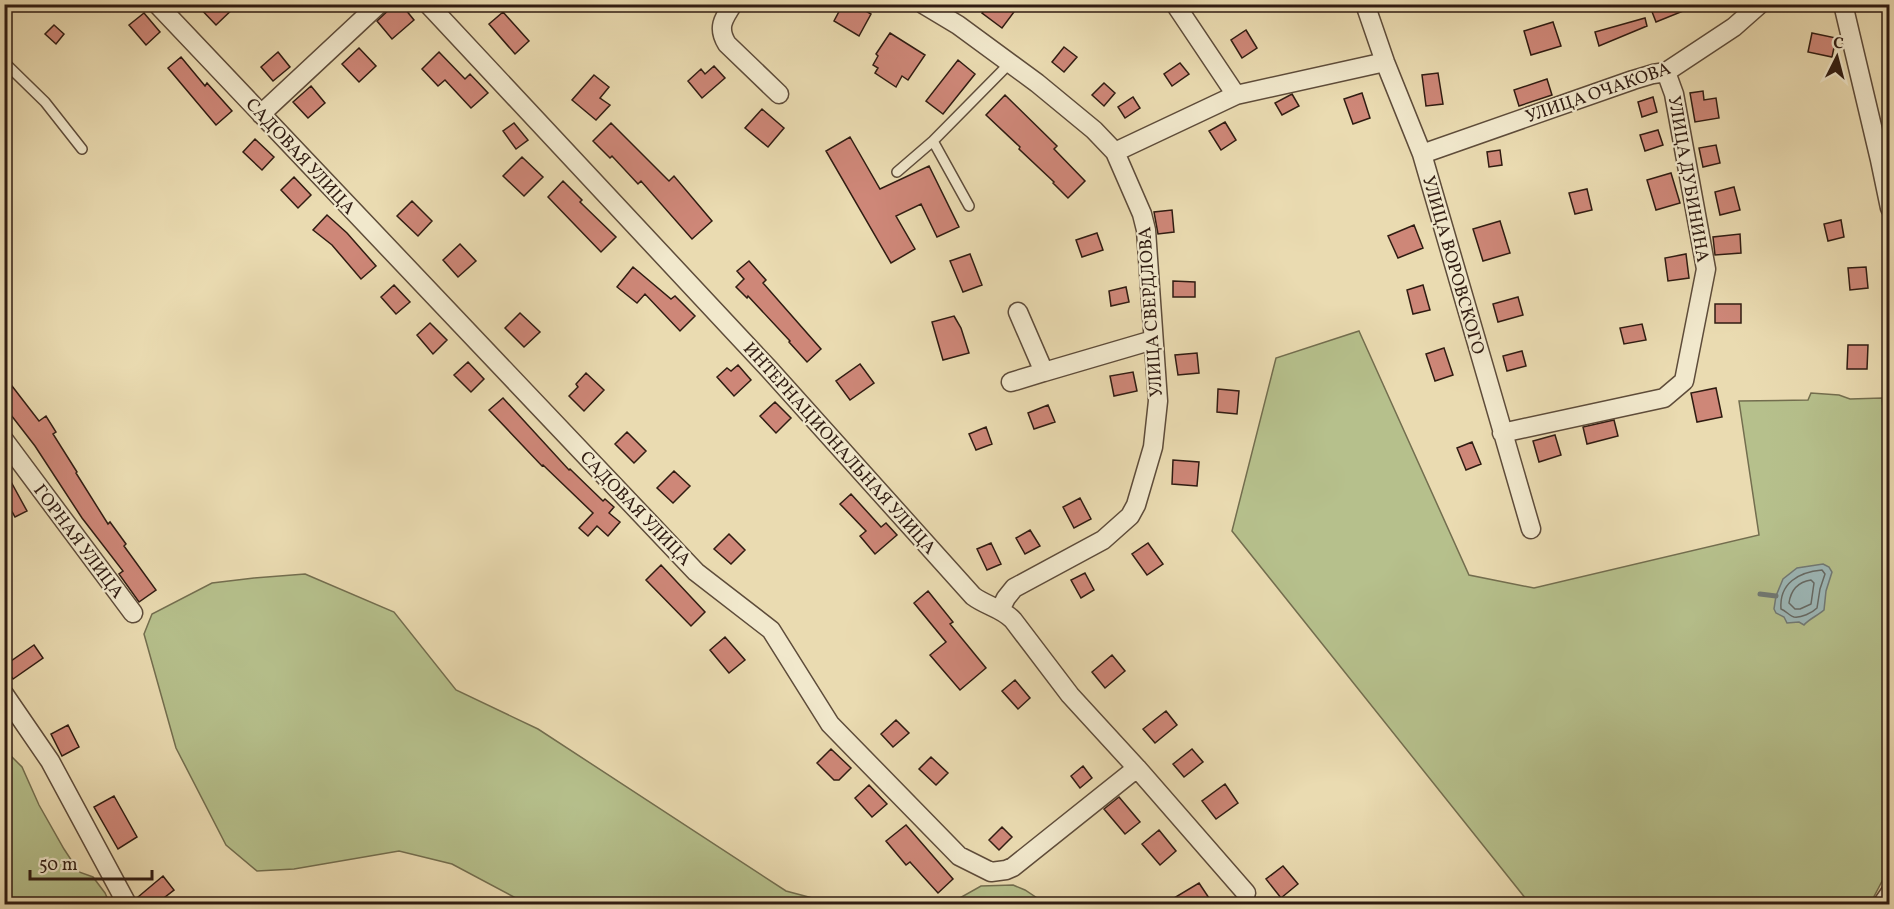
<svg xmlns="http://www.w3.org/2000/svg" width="1894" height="909" font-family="Vollkorn,serif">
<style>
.green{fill:#b6c08c;stroke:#736e4f;stroke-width:1.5}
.water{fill:#9db8b8;stroke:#717a76;stroke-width:1.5}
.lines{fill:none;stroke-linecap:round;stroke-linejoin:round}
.shore{stroke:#666a65;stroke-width:1.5}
.stream{stroke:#717a76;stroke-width:5}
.building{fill:#ce8778;stroke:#301c12;stroke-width:1.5}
.lane-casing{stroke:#5e4c3a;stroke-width:12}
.street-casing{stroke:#5e4c3a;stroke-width:21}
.lane{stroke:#f1e8cc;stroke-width:9}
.street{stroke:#f1e8cc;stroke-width:18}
.labels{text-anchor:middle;stroke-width:4.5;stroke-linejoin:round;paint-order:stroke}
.street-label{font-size:18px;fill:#301c12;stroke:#f1e8cc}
</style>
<rect width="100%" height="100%" fill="#eadbb1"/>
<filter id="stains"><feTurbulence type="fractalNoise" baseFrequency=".00333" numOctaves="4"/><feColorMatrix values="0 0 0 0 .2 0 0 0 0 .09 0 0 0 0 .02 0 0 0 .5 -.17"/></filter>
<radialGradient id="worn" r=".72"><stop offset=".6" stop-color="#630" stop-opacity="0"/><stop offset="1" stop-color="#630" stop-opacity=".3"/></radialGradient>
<path class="green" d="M 1359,331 L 1469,575 L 1534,588 L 1759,535 L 1739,401 L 1808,400 L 1811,393 L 1839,395 L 1850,399 L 1882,398 L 1890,490 L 1890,866 L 1870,904 L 1530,904 L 1232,531 L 1276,358 Z
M 305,574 L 394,612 L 456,690 L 538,729 L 786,891 L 835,904 L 527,904 L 452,864 L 399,851 L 294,869 L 257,871 L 226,845 L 176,748 L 144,634 L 152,614 L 212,583 L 254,578 Z
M 5,755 L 10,755 L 22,767 L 39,805 L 64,849 L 79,872 L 93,877 L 105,893 L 110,904 L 5,904 Z
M 1013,885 L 1025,890 L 1046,904 L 949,904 L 981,886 Z"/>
<path class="water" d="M 1823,564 L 1829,567 L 1832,572 L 1826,591 L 1824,610 C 1817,616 1809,619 1804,625 L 1799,622 L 1787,623 L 1784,617 L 1776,613 L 1774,609 L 1776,596 L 1783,579 L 1797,568 Z"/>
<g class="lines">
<path class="shore" d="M 1822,570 L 1825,574 L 1820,589 L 1817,608 C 1812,613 1801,618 1794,617 C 1790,616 1786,611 1781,609 C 1779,583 1799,572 1822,570 Z
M 1811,580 L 1814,583 L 1811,604 L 1800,609 L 1795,609 L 1789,603 C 1791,589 1798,582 1811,580 Z"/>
<path class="stream" d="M 1760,594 L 1776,596"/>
</g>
<path class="building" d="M 196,4 L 238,4 L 216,25 Z
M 395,4 L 401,4 L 414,20 L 392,39 L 377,21 Z
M 843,4 L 854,4 L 871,14 L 859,36 L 834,21 Z
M 988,4 L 1003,4 L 1014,12 L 1002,28 L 982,13 Z
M 1649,4 L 1698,4 L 1698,5 L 1656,22 Z
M 503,12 L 529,41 L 515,54 L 489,24 Z
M 144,13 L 160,32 L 146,45 L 129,25 Z
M 1645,18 L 1647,26 L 1599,46 L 1595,32 Z
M 1553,22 L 1561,46 L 1531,55 L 1524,31 Z
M 54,25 L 64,34 L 56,44 L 45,34 Z
M 1246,30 L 1257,48 L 1242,58 L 1231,40 Z
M 890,33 L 925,55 L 908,80 L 902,76 L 896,87 L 875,73 L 878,68 L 873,65 L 878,56 L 876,54 Z
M 1812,33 L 1836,38 L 1832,57 L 1808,52 Z
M 1064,47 L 1077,57 L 1064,72 L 1052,62 Z
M 359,48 L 376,66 L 359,82 L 342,64 Z
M 278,52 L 290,67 L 273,81 L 261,67 Z
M 439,52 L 465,79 L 470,74 L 488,93 L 471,108 L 445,80 L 438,86 L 422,69 Z
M 181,57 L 205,86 L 207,83 L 232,111 L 216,125 L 168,68 Z
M 958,60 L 975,74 L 943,114 L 926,101 Z
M 1180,63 L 1189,74 L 1172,86 L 1164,74 Z
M 714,66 L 725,78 L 702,98 L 688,81 L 701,69 L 705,74 Z
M 1438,73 L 1443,104 L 1426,106 L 1422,75 Z
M 594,75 L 609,87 L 600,98 L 610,105 L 596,120 L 572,100 Z
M 1547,79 L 1552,95 L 1519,106 L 1514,90 Z
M 1104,83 L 1115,93 L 1104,106 L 1092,95 Z
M 311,86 L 325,103 L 308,118 L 293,102 Z
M 1703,91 L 1704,100 L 1716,98 L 1719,118 L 1695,122 L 1690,93 Z
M 1362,93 L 1370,118 L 1353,124 L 1344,99 Z
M 1292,94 L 1299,106 L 1282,115 L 1275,103 Z
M 1005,95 L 1057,146 L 1054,149 L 1085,181 L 1068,198 L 1053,183 L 1054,182 L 1019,149 L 1020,147 L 986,115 Z
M 1133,97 L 1140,108 L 1125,118 L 1118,107 Z
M 1653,97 L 1657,112 L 1642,117 L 1638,102 Z
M 762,109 L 784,128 L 768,147 L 745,128 Z
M 1225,122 L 1236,140 L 1221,150 L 1209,131 Z
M 514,123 L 528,140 L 516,149 L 503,131 Z
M 611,123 L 669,181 L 674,176 L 712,221 L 692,239 L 641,181 L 638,184 L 612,156 L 610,158 L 593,141 Z
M 1658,130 L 1663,145 L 1645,151 L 1640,135 Z
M 850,137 L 880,189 L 929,166 L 959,227 L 937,237 L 921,204 L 896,216 L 915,249 L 891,263 L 826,151 Z
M 255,139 L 274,157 L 262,170 L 243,152 Z
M 1716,145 L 1720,163 L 1703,167 L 1699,148 Z
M 1500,150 L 1502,165 L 1489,167 L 1487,152 Z
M 522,157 L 543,177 L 524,196 L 503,176 Z
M 1671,173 L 1680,203 L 1656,210 L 1647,180 Z
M 294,177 L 311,195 L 298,208 L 281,190 Z
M 563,181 L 582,200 L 580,202 L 616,237 L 601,252 L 548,197 Z
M 1734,187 L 1740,210 L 1720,215 L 1715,192 Z
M 1587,189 L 1592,210 L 1575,214 L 1569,193 Z
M 412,201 L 432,221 L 418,236 L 397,216 Z
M 1172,210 L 1174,232 L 1158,234 L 1154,212 Z
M 327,215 L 347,233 L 376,266 L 361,279 L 332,245 L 313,230 Z
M 1841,220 L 1844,237 L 1828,241 L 1824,224 Z
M 1500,221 L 1510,253 L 1483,261 L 1473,229 Z
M 1414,225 L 1423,248 L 1398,258 L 1388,236 Z
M 1097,233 L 1103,250 L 1082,257 L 1076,240 Z
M 1740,234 L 1741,253 L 1715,255 L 1713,237 Z
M 460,244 L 476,261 L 458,277 L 443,260 Z
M 970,254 L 982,285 L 963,292 L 950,261 Z
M 1686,254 L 1689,278 L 1668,281 L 1665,258 Z
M 749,261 L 766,280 L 763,283 L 821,349 L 807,362 L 789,342 L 790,341 L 748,296 L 747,298 L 736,287 L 744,279 L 737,271 Z
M 633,267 L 671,299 L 675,296 L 695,316 L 680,331 L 645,294 L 637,303 L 617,287 Z
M 1866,267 L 1868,288 L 1850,290 L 1848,268 Z
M 1173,281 L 1195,282 L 1195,297 L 1173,297 Z
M 394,285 L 410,302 L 396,314 L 381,297 Z
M 1423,285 L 1430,310 L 1413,314 L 1407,290 Z
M 1126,287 L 1129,302 L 1111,306 L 1109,291 Z
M 1518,297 L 1523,315 L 1498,322 L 1493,304 Z
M 1715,304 L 1741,304 L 1741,323 L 1715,323 Z
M 520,313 L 540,332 L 524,347 L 505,328 Z
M 954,316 L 961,328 L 969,353 L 943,360 L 932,322 Z
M 430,323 L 447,340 L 433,354 L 417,335 Z
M 1642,324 L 1646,340 L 1624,344 L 1620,328 Z
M 1848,345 L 1868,345 L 1867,369 L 1847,369 Z
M 1444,348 L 1453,375 L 1435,381 L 1426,354 Z
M 1522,351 L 1526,366 L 1507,371 L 1503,356 Z
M 1197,353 L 1199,373 L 1178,375 L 1175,355 Z
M 468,362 L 484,379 L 471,392 L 454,375 Z
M 860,364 L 874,383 L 850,400 L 836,381 Z
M 738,365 L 751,380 L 734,396 L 717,377 L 727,368 L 731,371 Z
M 1133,372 L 1137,391 L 1114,396 L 1110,376 Z
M 586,373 L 604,390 L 584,411 L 569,396 L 578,387 L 576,384 Z
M 12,386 L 39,421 L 46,416 L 56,432 L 53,434 L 77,472 L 76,473 L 108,524 L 110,522 L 126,544 L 124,546 L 156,590 L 139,602 L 119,574 L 123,571 L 82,518 L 35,446 L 4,406 L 4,392 Z
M 1716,388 L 1722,417 L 1697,422 L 1691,393 Z
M 1218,389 L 1239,391 L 1237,414 L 1217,412 Z
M 503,398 L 569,470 L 570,469 L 603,501 L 605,499 L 614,507 L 609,513 L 620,522 L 608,536 L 597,526 L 588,536 L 579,528 L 593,513 L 543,465 L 542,466 L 489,410 Z
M 775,402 L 791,418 L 776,433 L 760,416 Z
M 1048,405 L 1055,422 L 1034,429 L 1028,413 Z
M 1614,420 L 1618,436 L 1587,444 L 1583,427 Z
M 986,427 L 992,444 L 976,450 L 969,434 Z
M 627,432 L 646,451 L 634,463 L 615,444 Z
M 1555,435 L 1561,455 L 1539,462 L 1533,441 Z
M 1472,442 L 1481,464 L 1466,470 L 1457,448 Z
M 1173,460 L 1199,462 L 1197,486 L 1172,484 Z
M 4,469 L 27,511 L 15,517 L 4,497 Z
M 674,471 L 690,486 L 673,503 L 657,488 Z
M 851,494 L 881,527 L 886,523 L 897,535 L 875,554 L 860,536 L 866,531 L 840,504 Z
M 1080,498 L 1091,519 L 1074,528 L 1063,507 Z
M 1030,530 L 1040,546 L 1025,554 L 1016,538 Z
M 729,534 L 745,550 L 731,564 L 714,549 Z
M 991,543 L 1001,564 L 987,570 L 977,549 Z
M 1148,543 L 1163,564 L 1147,575 L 1132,554 Z
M 661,565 L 705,612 L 691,626 L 646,580 Z
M 1085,573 L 1094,590 L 1081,598 L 1071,580 Z
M 928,591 L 953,622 L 950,624 L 986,668 L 960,690 L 930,655 L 946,642 L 914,603 Z
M 725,637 L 745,660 L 729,673 L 710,650 Z
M 34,645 L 43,658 L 13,679 L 4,666 Z
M 1112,655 L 1125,671 L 1105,688 L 1092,672 Z
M 1015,680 L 1030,698 L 1018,709 L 1002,691 Z
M 1166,711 L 1177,725 L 1155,743 L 1143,729 Z
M 896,720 L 909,733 L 893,747 L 881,734 Z
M 68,725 L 79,747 L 62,756 L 51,734 Z
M 831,749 L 851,768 L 839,780 L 834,780 L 817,763 Z
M 1192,749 L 1203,762 L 1184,777 L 1173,764 Z
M 931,757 L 948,773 L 936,785 L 919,769 Z
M 1083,766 L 1092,778 L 1080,788 L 1071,776 Z
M 1225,784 L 1238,803 L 1216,819 L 1202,801 Z
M 869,785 L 887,804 L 872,817 L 855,798 Z
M 114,796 L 137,837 L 118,849 L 94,807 Z
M 1119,797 L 1140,822 L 1125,834 L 1104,809 Z
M 906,825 L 953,879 L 938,893 L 910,862 L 906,865 L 886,841 Z
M 1002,827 L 1012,837 L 999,850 L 989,840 Z
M 1159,830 L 1176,851 L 1160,865 L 1142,844 Z
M 1283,866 L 1298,884 L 1281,898 L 1266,879 Z
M 163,876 L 174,890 L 156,904 L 144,904 L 138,897 Z
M 1199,883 L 1213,904 L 1164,904 Z"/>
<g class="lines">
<g class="lane-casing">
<path id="lane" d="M 4,62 L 45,102 L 82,149
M 933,141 L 969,206
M 897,172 L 933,141 L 1009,64
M 1877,904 L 1890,885"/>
</g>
<g class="street-casing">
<path id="street" d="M 157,4 L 696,572 L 771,630 L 830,724 L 959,856 L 991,872 L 1006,870 L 1013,867 L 1137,768
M 428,4 L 769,369 L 973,596 C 986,606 1002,608 1013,620 L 1070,695 L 1137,768 L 1246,893
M 733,4 C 723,19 717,28 727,44 L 779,94
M 923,4 L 958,25 L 1037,83 L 1094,130 L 1115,152 L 1142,214 L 1146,230 L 1158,401 L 1153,447 L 1136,505 L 1130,516 L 1103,540 L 1014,588 L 1006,598 L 1000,610
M 1175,4 L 1236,95
M 1365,4 L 1385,62 L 1422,154 L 1531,529
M 1843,4 L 1880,160 L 1890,208
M 261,114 L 379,4
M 1115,152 L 1236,95 L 1385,62
M 1422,154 L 1633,80 L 1653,74 L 1666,72 L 1734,27 L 1760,4
M 1018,312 L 1044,372 L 1153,340
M 1011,382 L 1044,372
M 1502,433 L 1664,398 L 1684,381 L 1706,269 L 1674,94 L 1666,72
M 4,440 L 133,613
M 4,694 L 50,761 L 127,904"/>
</g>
<use href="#lane" class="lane"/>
<use href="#street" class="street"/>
</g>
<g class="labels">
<g class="street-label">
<text transform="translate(1598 92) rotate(-19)" y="6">УЛИЦА ОЧАКОВА</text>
<text transform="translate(301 156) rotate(47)" y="6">САДОВАЯ УЛИЦА</text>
<text transform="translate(1689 179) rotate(80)" y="6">УЛИЦА ДУБИНИНА</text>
<text transform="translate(1454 265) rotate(74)" y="6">УЛИЦА ВОРОВСКОГО</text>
<text transform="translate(1150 312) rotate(-94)" y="6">УЛИЦА СВЕРДЛОВА</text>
<text transform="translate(840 448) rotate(48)" y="6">ИНТЕРНАЦИОНАЛЬНАЯ УЛИЦА</text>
<text transform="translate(636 508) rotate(46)" y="6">САДОВАЯ УЛИЦА</text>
<text transform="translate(79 541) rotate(53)" y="6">ГОРНАЯ УЛИЦА</text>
</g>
</g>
<rect width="1894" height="909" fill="none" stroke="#eadbb1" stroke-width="24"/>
<rect x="6" y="6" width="1882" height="897" fill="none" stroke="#301c12" stroke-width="3"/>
<rect x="12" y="12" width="1870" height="885" fill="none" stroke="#301c12" stroke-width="1.5"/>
<g transform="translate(1837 57) rotate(6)" stroke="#f1e8cc" stroke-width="4.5" paint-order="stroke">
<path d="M0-4.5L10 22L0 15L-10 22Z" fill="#301c12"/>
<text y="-9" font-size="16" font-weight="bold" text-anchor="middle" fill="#301c12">С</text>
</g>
<path d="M30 870v9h122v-9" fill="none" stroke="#301c12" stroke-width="3"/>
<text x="39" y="870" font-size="18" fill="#301c12" stroke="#f1e8cc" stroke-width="4.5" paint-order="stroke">50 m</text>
<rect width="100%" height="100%" filter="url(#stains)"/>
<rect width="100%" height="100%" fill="url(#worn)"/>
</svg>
